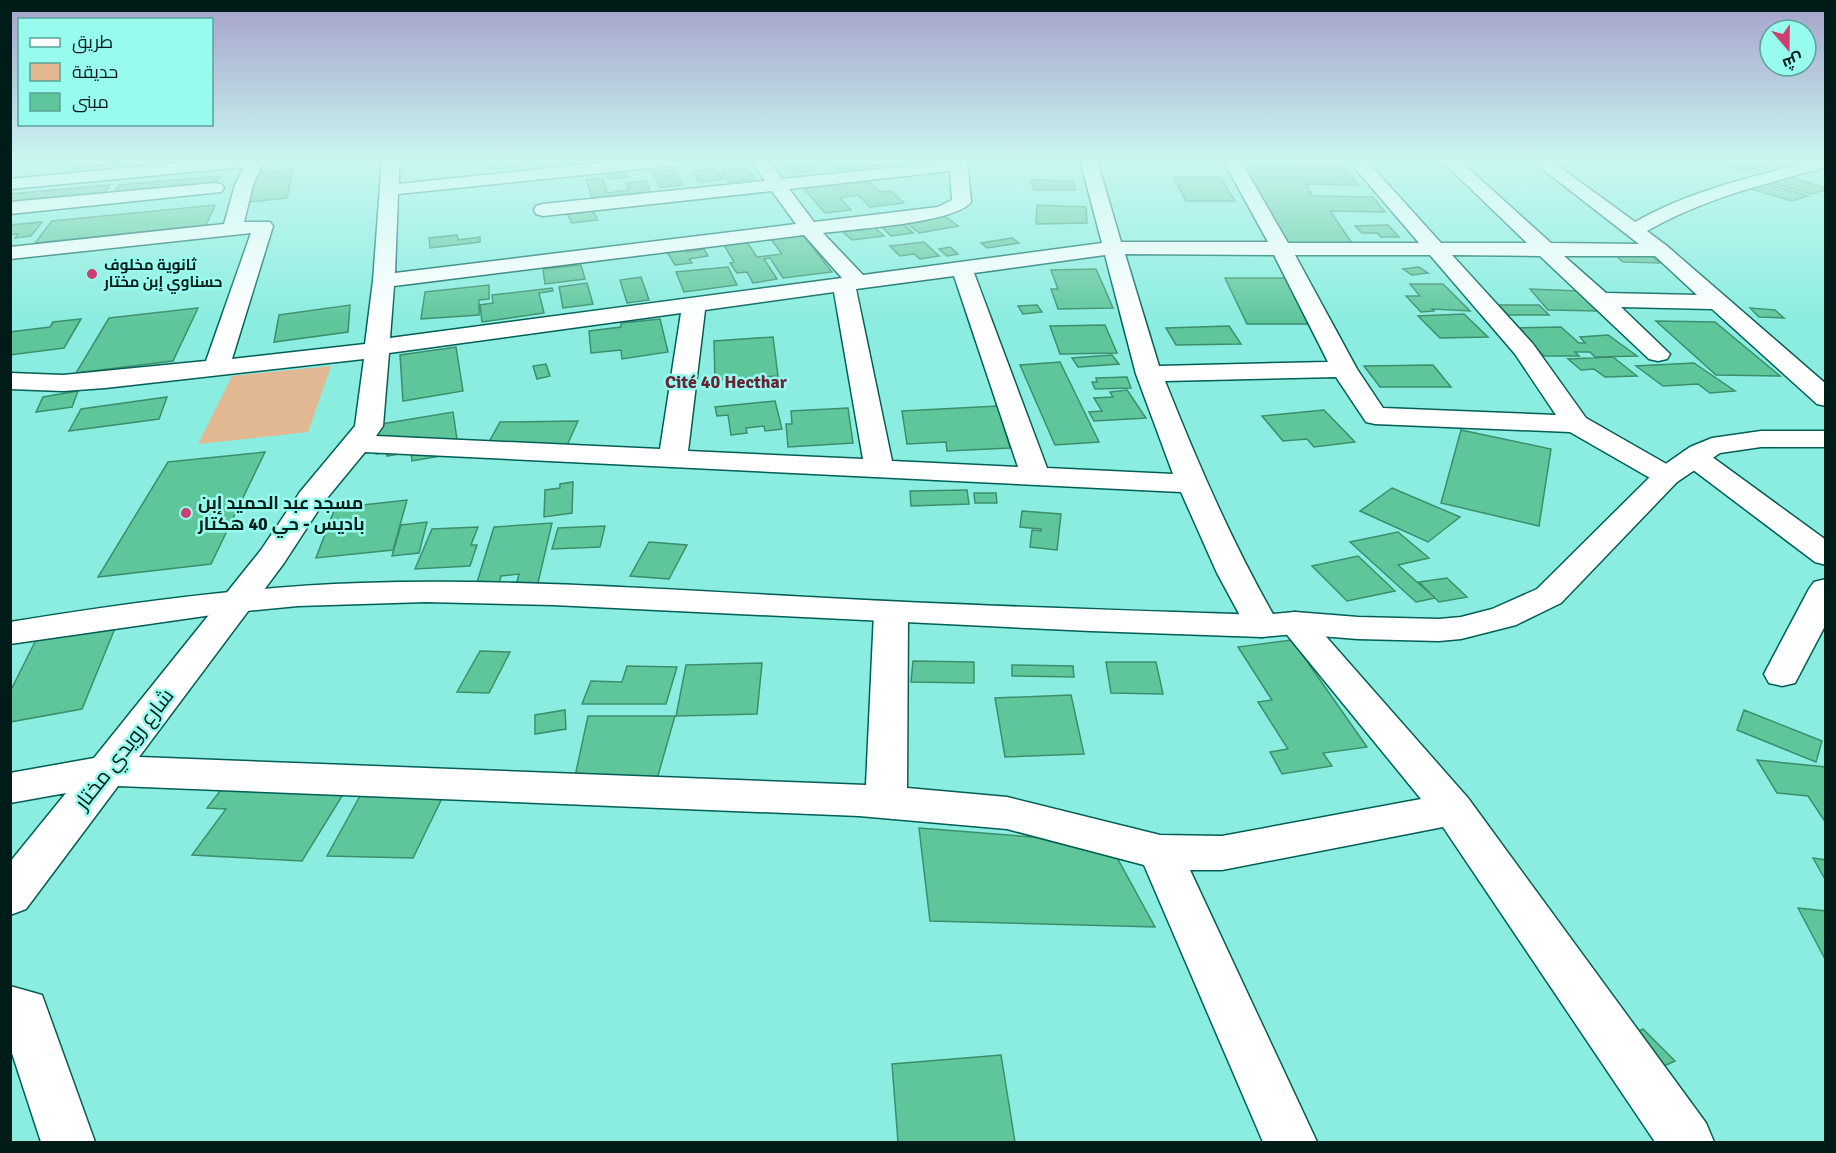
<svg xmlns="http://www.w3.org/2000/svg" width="1836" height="1153" font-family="Signika,Cairo,sans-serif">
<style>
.green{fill:#e1b892}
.building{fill:#5fc69c;stroke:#3c8e6d;stroke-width:1.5}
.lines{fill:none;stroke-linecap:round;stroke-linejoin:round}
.street-casing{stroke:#025f56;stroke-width:3}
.secondary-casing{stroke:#025f56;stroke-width:3}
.street{fill:#fff;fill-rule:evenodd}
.secondary{fill:#fff;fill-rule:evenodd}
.poi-dot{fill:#cc3f6f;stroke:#97fbed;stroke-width:2}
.labels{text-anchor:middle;stroke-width:5;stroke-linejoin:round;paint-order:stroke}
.far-poi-label{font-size:15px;font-weight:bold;fill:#001c19;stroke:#97fbed;text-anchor:start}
.far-quarter-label{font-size:18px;font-weight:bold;fill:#682439;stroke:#97fbed}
.poi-label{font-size:18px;font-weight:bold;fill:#001c19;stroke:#97fbed;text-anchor:start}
.near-street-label{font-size:21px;fill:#001c19;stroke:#97fbed}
</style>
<rect width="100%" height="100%" fill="#8aeddf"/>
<path class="green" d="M 331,366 L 308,432 L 198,444 L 232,376 Z"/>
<path class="building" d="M 100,160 L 127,160 L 126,163 L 73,169 L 76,163 Z
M 515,160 L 516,167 L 489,169 L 488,161 Z
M 784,160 L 807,160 L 815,170 L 794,173 Z
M 829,160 L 885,160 L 888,164 L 839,171 Z
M 1239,160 L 1291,160 L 1295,166 L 1343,166 L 1358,185 L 1305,184 L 1313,196 L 1373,197 L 1385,212 L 1330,211 L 1354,246 L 1286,244 Z
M 1718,160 L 1744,160 L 1765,166 L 1745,171 L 1715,163 L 1721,161 Z
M 714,168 L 723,179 L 700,182 L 692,171 Z
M 747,168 L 755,179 L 729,182 L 721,170 Z
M 293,169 L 287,198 L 248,202 L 258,172 Z
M 616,169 L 624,169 L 627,177 L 608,179 L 607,174 L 617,173 Z
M 674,170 L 682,185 L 660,188 L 653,172 Z
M 1783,175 L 1826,188 L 1826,190 L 1811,194 L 1763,180 Z
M 220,176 L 217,182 L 114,192 L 119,185 Z
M 864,177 L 880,192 L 891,191 L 904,203 L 870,207 L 858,195 L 840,198 L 851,210 L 825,213 L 800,184 Z
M 1173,177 L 1220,177 L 1235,201 L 1186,201 Z
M 603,178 L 607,193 L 629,190 L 626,183 L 646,181 L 651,193 L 592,198 L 586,180 Z
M 1031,180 L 1073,181 L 1076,190 L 1034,190 Z
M 1767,184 L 1808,196 L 1792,201 L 1751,189 Z
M 110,185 L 104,193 L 10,202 L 10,194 Z
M 215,205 L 206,225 L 35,243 L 52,221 Z
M 1037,205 L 1086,207 L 1087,223 L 1036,224 Z
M 593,211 L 598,220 L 572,223 L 567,214 Z
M 942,214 L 958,226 L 919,233 L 903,220 Z
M 899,220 L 913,233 L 891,236 L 878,223 Z
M 42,222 L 31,236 L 15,238 L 18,234 L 10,235 L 10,225 Z
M 868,222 L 884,236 L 852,240 L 841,230 Z
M 1388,225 L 1399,237 L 1381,237 L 1377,233 L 1362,233 L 1355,226 Z
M 457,235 L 458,240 L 480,237 L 480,242 L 430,248 L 429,238 Z
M 803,235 L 832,272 L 783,278 L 770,258 L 764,259 L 777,279 L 753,283 L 747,272 L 737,273 L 730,263 L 734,262 L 724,245 L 747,242 L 757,257 L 782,254 L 771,239 Z
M 1012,238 L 1019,243 L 987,248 L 981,243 Z
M 924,242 L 939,256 L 920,259 L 914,254 L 900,256 L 890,246 Z
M 950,247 L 958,254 L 947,256 L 939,249 Z
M 686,249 L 687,252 L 704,249 L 708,256 L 689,259 L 692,263 L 675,265 L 667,252 Z
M 1611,251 L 1647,252 L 1660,263 L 1623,262 Z
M 581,265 L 585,279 L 545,284 L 543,269 Z
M 728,267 L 737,285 L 684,292 L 676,272 Z
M 1419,267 L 1428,273 L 1412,275 L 1403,269 Z
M 1096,269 L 1113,308 L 1058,309 L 1051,289 L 1058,289 L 1051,270 Z
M 641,277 L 649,300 L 627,303 L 620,280 Z
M 1225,278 L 1285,278 L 1312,324 L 1247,324 Z
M 587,283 L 593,304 L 563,308 L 559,287 Z
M 1410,284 L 1443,284 L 1470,311 L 1432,309 L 1434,311 L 1421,312 L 1406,296 L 1420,296 Z
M 489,285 L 489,299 L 479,300 L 479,315 L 421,319 L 425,292 Z
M 552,288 L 553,291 L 539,293 L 544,313 L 482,322 L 480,305 L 493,303 L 492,295 Z
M 1530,289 L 1578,291 L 1598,311 L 1548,310 Z
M 350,305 L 348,332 L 274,342 L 279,315 Z
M 1037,305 L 1042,312 L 1023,314 L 1018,306 Z
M 1499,305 L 1539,305 L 1549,315 L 1508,315 Z
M 198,308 L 173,361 L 76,373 L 109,318 Z
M 1750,308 L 1775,310 L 1784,318 L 1759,317 Z
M 1464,314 L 1488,337 L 1440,338 L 1418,316 Z
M 81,319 L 64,348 L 10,355 L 10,332 L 50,327 L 53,322 Z
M 660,319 L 668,352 L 622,359 L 621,350 L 591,353 L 589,331 L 621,327 L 621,323 Z
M 1656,321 L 1715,322 L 1780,376 L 1716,375 Z
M 1105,325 L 1117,353 L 1060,354 L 1050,326 Z
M 1229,326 L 1241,344 L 1176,345 L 1166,328 Z
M 1561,327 L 1579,343 L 1585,343 L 1580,337 L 1608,335 L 1637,356 L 1595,357 L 1590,352 L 1575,352 L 1579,356 L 1544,356 L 1517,328 Z
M 773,337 L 778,376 L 715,380 L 714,341 Z
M 456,347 L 463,391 L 403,401 L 400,355 Z
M 1112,355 L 1119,364 L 1078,367 L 1072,358 Z
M 1613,357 L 1637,376 L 1605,377 L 1594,369 L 1581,370 L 1568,359 Z
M 1060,362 L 1099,442 L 1055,445 L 1020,365 Z
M 1694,363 L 1735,391 L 1710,393 L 1698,384 L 1663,386 L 1636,366 Z
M 546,364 L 550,376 L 537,379 L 533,366 Z
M 1433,365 L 1451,387 L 1380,387 L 1364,366 Z
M 1127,377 L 1131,388 L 1095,389 L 1092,382 L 1097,382 L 1096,378 Z
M 1127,390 L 1146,418 L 1094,421 L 1089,412 L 1102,411 L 1094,398 L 1113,397 L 1110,392 Z
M 78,391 L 72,407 L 36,412 L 43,397 Z
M 167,397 L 159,419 L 69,431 L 81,409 Z
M 775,401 L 782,429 L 765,431 L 764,426 L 746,428 L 747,433 L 731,435 L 728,415 L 717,416 L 715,407 Z
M 998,406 L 1010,448 L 947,451 L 946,442 L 907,444 L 902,411 Z
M 848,408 L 853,443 L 788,447 L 786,424 L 792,424 L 791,411 Z
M 1324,410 L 1355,442 L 1314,447 L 1307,439 L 1283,441 L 1262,416 Z
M 453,412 L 459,453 L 412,461 L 411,452 L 387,456 L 387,452 L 376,454 L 376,425 Z
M 578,421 L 564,452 L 483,453 L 500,422 Z
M 1461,430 L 1551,449 L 1539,526 L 1441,503 Z
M 265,452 L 211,564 L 98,577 L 168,462 Z
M 573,482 L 572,513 L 544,517 L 545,490 L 560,488 L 560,484 Z
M 1392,488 L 1460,517 L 1428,542 L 1360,511 Z
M 967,490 L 969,504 L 911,506 L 910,491 Z
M 974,493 L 996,493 L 997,503 L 975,503 Z
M 407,500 L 393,550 L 316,558 L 335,508 Z
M 1022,511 L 1061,514 L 1057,550 L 1030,547 L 1032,530 L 1041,531 L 1041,529 L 1020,527 Z
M 427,522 L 419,553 L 392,556 L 401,525 Z
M 552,523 L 537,587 L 515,589 L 519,574 L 501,576 L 498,587 L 475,589 L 494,527 Z
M 605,526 L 600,547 L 552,549 L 558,528 Z
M 478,527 L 471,545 L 477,545 L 470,566 L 415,569 L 432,529 Z
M 1398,532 L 1429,558 L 1398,565 L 1435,598 L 1416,602 L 1350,542 Z
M 649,542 L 687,545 L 669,579 L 630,576 Z
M 1358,556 L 1395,591 L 1347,601 L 1312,566 Z
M 1447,578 L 1467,597 L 1439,602 L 1419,582 Z
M 118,621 L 82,709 L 10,722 L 10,692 L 39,634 Z
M 1292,640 L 1367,747 L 1323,753 L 1332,766 L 1282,774 L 1270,752 L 1288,749 L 1258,702 L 1272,700 L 1238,647 Z
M 480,651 L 510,652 L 489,693 L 457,692 Z
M 913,661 L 974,662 L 974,683 L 911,682 Z
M 1106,662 L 1156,662 L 1163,694 L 1111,693 Z
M 762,663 L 757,714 L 676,716 L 686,665 Z
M 1012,665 L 1073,666 L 1074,677 L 1012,676 Z
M 627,666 L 677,667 L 666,704 L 582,704 L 591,681 L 622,682 Z
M 1071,695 L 1084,754 L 1005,757 L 995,698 Z
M 565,710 L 566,729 L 535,734 L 535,715 Z
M 1744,710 L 1822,741 L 1816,762 L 1737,730 Z
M 588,716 L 675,716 L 657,779 L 574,781 Z
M 1757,760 L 1826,767 L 1826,823 L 1808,796 L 1777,793 Z
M 224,786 L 347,788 L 302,861 L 192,855 L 226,809 L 207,808 Z
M 365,787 L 447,788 L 413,858 L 327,856 Z
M 919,828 L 1109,843 L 1155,927 L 930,921 Z
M 1813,858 L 1826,860 L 1826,881 Z
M 1798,908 L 1826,911 L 1826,961 Z
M 1643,1029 L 1675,1061 L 1657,1069 L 1626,1038 Z
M 1001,1055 L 1015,1142 L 898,1142 L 892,1064 Z"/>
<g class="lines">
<g class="street-casing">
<path id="street" d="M 208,160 L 274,160 L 272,164 L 262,165 L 253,185 L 244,222 L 270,222 L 273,226 L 232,359 L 365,344 L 373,281 L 382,160 L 399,160 L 399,184 L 626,160 L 687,160 L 679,165 L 398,194 L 395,273 L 796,224 L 772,191 L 543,216 L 536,214 L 534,210 L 536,206 L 543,204 L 765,181 L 751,160 L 768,160 L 782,179 L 967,160 L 971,202 C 956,223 852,229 823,233 L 863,275 L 1102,243 L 1080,160 L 1097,160 L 1121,242 L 1268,242 L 1223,160 L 1240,160 L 1288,243 L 1419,243 L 1348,160 L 1366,160 L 1441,243 L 1527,243 L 1441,160 L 1459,160 L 1551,243 L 1639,244 L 1531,160 L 1550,160 L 1635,222 C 1677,198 1724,184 1771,172 C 1789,167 1807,160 1826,160 L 1826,167 C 1765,184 1702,199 1647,231 L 1667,246 L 1826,384 L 1826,406 L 1817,404 L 1712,309 L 1621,307 L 1670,354 L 1667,359 L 1658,361 L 1649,359 L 1540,256 L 1452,255 L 1533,344 L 1586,418 L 1677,470 L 1682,476 L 1677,482 L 1667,485 L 1657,482 L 1570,432 L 1375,424 L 1366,422 L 1336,377 L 1165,381 C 1198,464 1233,545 1278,623 L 1283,615 L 1295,612 L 1307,615 L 1468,798 L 1706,1123 L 1714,1142 L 1655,1142 L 1443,827 L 1222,870 L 1190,870 L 1317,1142 L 1263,1142 L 1144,865 L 1007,829 L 859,816 L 118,786 L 26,909 L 10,915 L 10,862 L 66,793 L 10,803 L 10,773 L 94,758 L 261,550 L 300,492 L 355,426 L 364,359 L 105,388 L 63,391 L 10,389 L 10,373 L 63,375 L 206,361 L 251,233 L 10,259 L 10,247 L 224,224 L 235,185 L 244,167 L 10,189 L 10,179 ZM 950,171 L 952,200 L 938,207 L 814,222 L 789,189 ZM 804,235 L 842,278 L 390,338 L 394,286 ZM 1125,254 L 1274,255 L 1328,362 L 1159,366 ZM 1105,255 L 1136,374 L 1173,474 L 1047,468 L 974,273 ZM 1295,255 L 1430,255 L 1515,354 L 1556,415 L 1383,408 L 1357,369 ZM 1564,256 L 1655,256 L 1697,295 L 1606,293 ZM 954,276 L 1018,467 L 892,461 L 856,289 ZM 834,292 L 863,459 L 688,451 L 705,310 ZM 681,313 L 660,449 L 376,436 L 383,426 L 389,353 ZM 365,452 L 1181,492 L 1217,573 L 1250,634 L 1262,637 L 1274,634 L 1279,625 L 1421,799 L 1222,836 L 1160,835 L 1007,797 L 907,788 L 908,613 L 903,605 L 891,602 L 879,605 L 874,613 L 866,785 L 139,757 L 284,563 L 323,503 Z
M 215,183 L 221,184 L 224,188 L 221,192 L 10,214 L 10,202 Z
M 1694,448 L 1704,451 L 1826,540 L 1826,565 L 1815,562 L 1684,463 L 1680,457 L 1684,451 Z
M 1826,579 L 1826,624 L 1795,683 L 1782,686 L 1769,683 L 1764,674 L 1809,589 L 1814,582 Z
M 10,986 L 42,995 L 95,1142 L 41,1142 L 10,1047 Z"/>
</g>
<g class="secondary-casing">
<path id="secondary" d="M 1761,431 L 1826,431 L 1826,447 L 1761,447 L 1720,453 L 1677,482 L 1561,603 L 1516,625 L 1461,639 L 1439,641 L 1358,639 L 1295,634 L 1262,637 L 1091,631 L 553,605 L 426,602 L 298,606 L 226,613 L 10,644 L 10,622 C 127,603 243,587 361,583 C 517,578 672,590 827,598 C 972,606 1117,610 1262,615 L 1295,612 L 1358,617 L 1439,619 L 1461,617 L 1492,609 L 1537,589 L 1657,470 L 1690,447 L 1712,438 Z"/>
</g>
<use href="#street" class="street"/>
<use href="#secondary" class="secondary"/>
</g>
<linearGradient id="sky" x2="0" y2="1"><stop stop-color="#a5a1ca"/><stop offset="0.5" stop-color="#caf7f1"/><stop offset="1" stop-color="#caf7f1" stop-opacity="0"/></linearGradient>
<rect width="1836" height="322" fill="url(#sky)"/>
<g class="poi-dot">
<circle cx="92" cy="274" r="6"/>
<circle cx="186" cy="513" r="6"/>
</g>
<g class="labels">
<g class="far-poi-label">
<text x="104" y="270">ثانوية مخلوف<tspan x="104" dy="17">حسناوي إبن مختار</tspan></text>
</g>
<g class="far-quarter-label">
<text x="726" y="388">Cité 40 Hecthar</text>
</g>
<g class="poi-label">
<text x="198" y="509">مسجد عبد الحميد إبن<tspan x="198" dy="21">باديس - حي 40 هكتار</tspan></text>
</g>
<g class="near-street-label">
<text transform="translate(124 749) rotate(-52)" y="7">شارع رويدي مختار</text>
</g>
</g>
<rect width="1836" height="1153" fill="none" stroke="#001c19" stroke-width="24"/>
<rect x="18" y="18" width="195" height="108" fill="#97fbed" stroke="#5ba298" stroke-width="1.5"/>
<rect x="30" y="38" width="30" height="9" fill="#ffffff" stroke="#5ba298" stroke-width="1.5"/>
<text x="72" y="48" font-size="18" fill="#001c19">طريق</text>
<rect x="30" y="63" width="30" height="18" fill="#e1b892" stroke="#5ba298" stroke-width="1.5"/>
<text x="72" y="78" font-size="18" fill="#001c19">حديقة</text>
<rect x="30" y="93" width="30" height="18" fill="#5fc69c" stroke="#5ba298" stroke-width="1.5"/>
<text x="72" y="108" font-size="18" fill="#001c19">مبنى</text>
<g transform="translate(1788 48) rotate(160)"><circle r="28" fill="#97fbed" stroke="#5ba298" stroke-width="1.5"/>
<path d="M0-4.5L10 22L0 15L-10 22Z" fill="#cc3f6f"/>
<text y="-9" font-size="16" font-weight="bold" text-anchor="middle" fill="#001c19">ش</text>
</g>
</svg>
